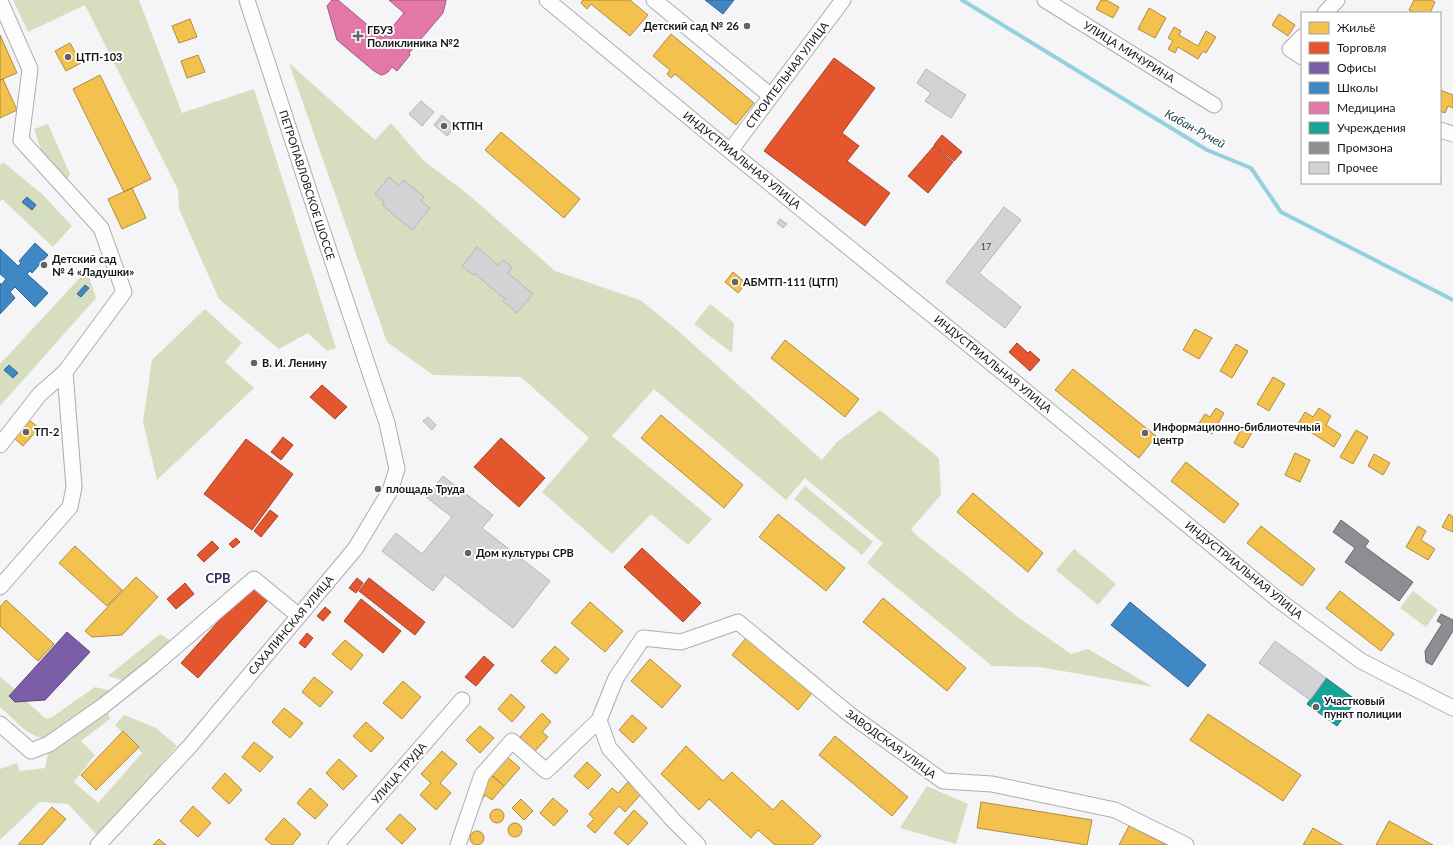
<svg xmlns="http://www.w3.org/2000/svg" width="1453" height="845" font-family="Lato,sans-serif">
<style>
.green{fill:#d7debf}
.homes{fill:#f2c14e;stroke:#b08d3e}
.shops{fill:#e4572e;stroke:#a64327}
.offices{fill:#7b5ea7;stroke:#5c487c}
.schools{fill:#3f88c5;stroke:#326691}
.health{fill:#e377a8;stroke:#a55a7c}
.public{fill:#17a398;stroke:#167871}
.industry{fill:#8d8d92;stroke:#69696d}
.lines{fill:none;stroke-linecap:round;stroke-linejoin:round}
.stream{stroke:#94d2db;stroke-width:4}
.building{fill:#d3d2d5;stroke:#b6b6b8}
.minor-casing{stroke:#adacae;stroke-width:17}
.minor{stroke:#fefdfe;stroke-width:15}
.poi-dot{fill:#636365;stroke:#fff;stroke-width:1.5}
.labels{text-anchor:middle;stroke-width:4;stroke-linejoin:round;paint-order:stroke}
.number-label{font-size:9px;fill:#444446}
.poi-label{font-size:11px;font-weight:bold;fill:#151517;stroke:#fff;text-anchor:start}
.street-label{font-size:11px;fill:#151517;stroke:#fff}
.water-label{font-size:12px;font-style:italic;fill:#1f494e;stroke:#fff}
.quarter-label{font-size:13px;font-weight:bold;fill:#39225c;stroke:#fff}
</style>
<rect width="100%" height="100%" fill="#f5f4f7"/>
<path class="green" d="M 13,0 L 139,0 L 182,113 L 254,89 L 336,348 L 327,351 L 308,333 L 279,349 L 219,299 L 179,209 L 178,190 L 85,5 L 28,32 Z
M 289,63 L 375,140 L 391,123 L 424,161 L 469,195 L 555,271 L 640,300 L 675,328 L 822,460 L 837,442 L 880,410 L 939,458 L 941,495 L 911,529 L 915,534 L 1019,618 L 1071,654 L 1088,649 L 1153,687 L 1040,667 L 992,666 L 867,563 L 883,543 L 805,478 L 786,500 L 654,389 L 612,436 L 712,519 L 688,545 L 651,514 L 612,554 L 542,492 L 589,438 L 521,377 L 433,375 L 387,342 Z
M 48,124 L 70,174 L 67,179 L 65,179 L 42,153 L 34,129 Z
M 3,162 L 42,194 L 72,226 L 53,247 L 2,199 L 0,202 L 0,165 Z
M 87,270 L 96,298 L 0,406 L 0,364 Z
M 710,304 L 734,323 L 732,353 L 694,324 Z
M 205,309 L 242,343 L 225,362 L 254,388 L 157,480 L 143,422 L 152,360 Z
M 805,486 L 873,542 L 862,555 L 794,499 Z
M 1074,549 L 1116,584 L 1098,605 L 1056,570 Z
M 1413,591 L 1438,610 L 1426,627 L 1400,608 Z
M 160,634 L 173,642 L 125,681 L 108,676 Z
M 0,677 L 15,689 L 9,696 L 15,702 L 26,701 L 46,719 L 52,717 L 95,687 L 113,691 L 45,738 C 30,739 12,717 0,707 Z
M 103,711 L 108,713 L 110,719 L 81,741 L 95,755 L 74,782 L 98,803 L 142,753 L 115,725 L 124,715 L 156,728 L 177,746 L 98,836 L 68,804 L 40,802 L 0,840 L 0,769 L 17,763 L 20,771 L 45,768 L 48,753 Z
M 927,786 L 968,804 L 956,844 L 900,828 Z"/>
<path class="homes" d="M 583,0 L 630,0 L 648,15 L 630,36 L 591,4 L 587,9 L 581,3 Z
M 1101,0 L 1106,0 L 1119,7 L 1113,18 L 1096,9 Z
M 1414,0 L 1431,0 L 1435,2 L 1430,13 L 1415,13 L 1409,10 Z
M 1149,8 L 1166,18 L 1155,38 L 1138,29 Z
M 1279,14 L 1295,25 L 1288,36 L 1272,25 Z
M 190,19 L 197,37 L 179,43 L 172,26 Z
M 1174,27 L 1181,31 L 1179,35 L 1198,46 L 1206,31 L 1216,37 L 1206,53 L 1203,51 L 1198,59 L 1178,47 L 1175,53 L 1168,49 L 1173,41 L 1168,38 Z
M 671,34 L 754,103 L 736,125 L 675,74 L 671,78 L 667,74 L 670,70 L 653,56 Z
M 0,35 L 17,73 L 0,80 Z
M 70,43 L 81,63 L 66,71 L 55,51 Z
M 198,55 L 205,72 L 187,78 L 181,61 Z
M 100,75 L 151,179 L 124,192 L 73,89 Z
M 3,79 L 17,110 L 0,118 L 0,80 Z
M 1440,90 L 1453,95 L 1453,108 L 1448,106 L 1445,113 L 1440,111 Z
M 501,132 L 580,199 L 564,218 L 485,150 Z
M 132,188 L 146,218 L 122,229 L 108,199 Z
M 733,272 L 746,283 L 738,293 L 725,282 Z
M 1195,329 L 1212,338 L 1199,359 L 1183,350 Z
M 785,340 L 859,399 L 845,417 L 771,358 Z
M 1236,344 L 1248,351 L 1232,378 L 1220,371 Z
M 1073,369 L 1156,436 L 1139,458 L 1055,390 Z
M 1273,377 L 1285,384 L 1269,411 L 1257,404 Z
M 1216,408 L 1224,413 L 1212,434 L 1198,425 L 1205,414 L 1210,417 Z
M 1319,408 L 1331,416 L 1326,425 L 1341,435 L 1334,447 L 1298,424 L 1305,412 L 1313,417 Z
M 661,415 L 743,485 L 724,508 L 641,438 Z
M 28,419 L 39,428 L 23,446 L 13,437 Z
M 1244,424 L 1254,429 L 1243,448 L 1234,443 Z
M 1356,430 L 1368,437 L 1353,464 L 1340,457 Z
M 1295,453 L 1310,460 L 1300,482 L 1285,475 Z
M 1374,454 L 1390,463 L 1383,475 L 1368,466 Z
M 1186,462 L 1239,504 L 1224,523 L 1171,481 Z
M 973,493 L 1043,553 L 1028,572 L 957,512 Z
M 778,514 L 845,568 L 826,591 L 759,537 Z
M 1449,514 L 1453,517 L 1453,532 L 1442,527 Z
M 1261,526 L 1315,569 L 1302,586 L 1247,543 Z
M 1418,526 L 1426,531 L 1421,540 L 1435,549 L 1428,560 L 1406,547 Z
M 75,546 L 122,590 L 107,606 L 59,563 Z
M 136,577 L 158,597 L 122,635 L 92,637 L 85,631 Z
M 1340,591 L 1394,634 L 1381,651 L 1326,608 Z
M 883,598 L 966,668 L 947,691 L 863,622 Z
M 6,600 L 54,644 L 38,661 L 0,626 L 0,607 Z
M 590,602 L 623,631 L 605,652 L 571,623 Z
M 746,638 L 812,693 L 798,710 L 732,655 Z
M 345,640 L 363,655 L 351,670 L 332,654 Z
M 555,646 L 569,659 L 556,674 L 541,661 Z
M 650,659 L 681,686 L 662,708 L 631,681 Z
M 314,677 L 333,692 L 320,707 L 302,692 Z
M 403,681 L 421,697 L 402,719 L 383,703 Z
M 511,694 L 525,707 L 512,722 L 498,709 Z
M 284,708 L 303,723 L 290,738 L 272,722 Z
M 542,713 L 551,722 L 542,732 L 548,737 L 535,751 L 520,737 Z
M 1208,714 L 1301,775 L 1283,801 L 1190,740 Z
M 632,715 L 647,728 L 633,743 L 619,730 Z
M 366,722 L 384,738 L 371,752 L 353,736 Z
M 480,726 L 494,738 L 480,753 L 466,740 Z
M 123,731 L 139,747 L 96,790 L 81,775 Z
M 835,736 L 908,797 L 892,816 L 819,755 Z
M 254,742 L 273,757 L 260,772 L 242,757 Z
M 686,746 L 723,781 L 732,772 L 773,810 L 782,800 L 821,836 L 812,845 L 775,845 L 758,830 L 751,838 L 709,799 L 699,810 L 661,774 Z
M 442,751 L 457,764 L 440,783 L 451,793 L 436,810 L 420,795 L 431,783 L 421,774 Z
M 506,756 L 520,768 L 504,786 L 490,774 Z
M 339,759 L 357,776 L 343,790 L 326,773 Z
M 587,762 L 601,775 L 588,789 L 574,776 Z
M 225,773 L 242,790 L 229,804 L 212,788 Z
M 492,775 L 504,786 L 492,800 L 485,795 L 480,803 L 485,780 Z
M 629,781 L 642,793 L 625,812 L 619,806 L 595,833 L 587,826 L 594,819 L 589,814 L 612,788 L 618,793 Z
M 310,788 L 328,805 L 315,819 L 297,803 Z
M 553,798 L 568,811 L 554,826 L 540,813 Z
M 521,799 L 533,811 L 524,820 L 512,808 Z
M 981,802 L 1092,820 L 1087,845 L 977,828 Z
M 193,806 L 211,823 L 198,837 L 180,821 Z
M 52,807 L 66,819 L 42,845 L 18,845 Z
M490 816a7 7 0 1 1 14 0a7 7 0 1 1-14 0Z
M 634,810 L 648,823 L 628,845 L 614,833 Z
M 400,814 L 416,829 L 402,844 L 386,829 Z
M 284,818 L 301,834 L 292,845 L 272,845 L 265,839 Z
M 1389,821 L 1433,845 L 1376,845 Z
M508 830a7 7 0 1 1 14 0a7 7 0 1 1-14 0Z
M 1129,826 L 1167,845 L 1119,845 Z
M 1313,828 L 1343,845 L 1303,845 Z
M470 838a7 7 0 1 1 14 0a7 7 0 1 1-14 0Z
M 159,839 L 166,845 L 153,845 Z"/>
<path class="shops" d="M 834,58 L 875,88 L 842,133 L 859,146 L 847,161 L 890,193 L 865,226 L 764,151 Z
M 942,135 L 962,152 L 954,161 L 934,145 Z
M 934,146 L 953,162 L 928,193 L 908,176 Z
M 1017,343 L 1028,353 L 1030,351 L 1040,360 L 1030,371 L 1009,352 Z
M 322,385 L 347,407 L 335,419 L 310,397 Z
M 283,437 L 293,445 L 281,460 L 271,452 Z
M 501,438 L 545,478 L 519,507 L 474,467 Z
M 246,439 L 293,474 L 252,530 L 204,494 Z
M 270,510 L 278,516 L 261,537 L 254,531 Z
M 236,538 L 240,542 L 233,548 L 229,544 Z
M 212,541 L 219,548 L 204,562 L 197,555 Z
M 642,548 L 701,603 L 683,622 L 624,567 Z
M 357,578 L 363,583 L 356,593 L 349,588 Z
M 369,578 L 425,622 L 415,635 L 359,591 Z
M 185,583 L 194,594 L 176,609 L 167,599 Z
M 252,584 L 269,599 L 198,678 L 181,663 Z
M 361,599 L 401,631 L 383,653 L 344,621 Z
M 325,607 L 331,612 L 323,621 L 317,616 Z
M 307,633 L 313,638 L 305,648 L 299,643 Z
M 484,656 L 494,665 L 476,686 L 465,677 Z"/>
<path class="offices" d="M 67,632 L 90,652 L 45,700 L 15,702 L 9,696 Z"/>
<path class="schools" d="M 705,0 L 734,0 L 723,14 Z
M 27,197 L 36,205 L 32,210 L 22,202 Z
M 35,243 L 48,255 L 32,273 L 30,271 L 27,274 L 48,293 L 35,307 L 15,287 L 10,292 L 15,298 L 0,314 L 0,283 L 1,285 L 6,279 L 0,274 L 0,249 L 18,266 L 21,263 L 19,261 Z
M 85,285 L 89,288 L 81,297 L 77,294 Z
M 9,365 L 18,373 L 13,378 L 4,370 Z
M 1130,602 L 1206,665 L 1188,687 L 1111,625 Z"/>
<path class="health" d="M 332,0 L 338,0 L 383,38 L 404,13 L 389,0 L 446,0 L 446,1 L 443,13 L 409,53 L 410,55 L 397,71 L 392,67 L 388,72 L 385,74 L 381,75 L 374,71 L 337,40 L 327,6 Z"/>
<path class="public" d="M 1326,678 L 1356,700 L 1337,726 L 1307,704 Z"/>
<path class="industry" d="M 1341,520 L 1369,541 L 1365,547 L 1413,582 L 1399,601 L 1345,562 L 1355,548 L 1333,532 Z
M 1441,614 L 1453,620 L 1453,631 L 1432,665 L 1426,662 L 1425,651 L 1442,624 L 1437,621 Z"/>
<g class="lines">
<path class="stream" d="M 962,0 L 1207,150 L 1251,168 L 1281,212 L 1453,300"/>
</g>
<path class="building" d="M 926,69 L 966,95 L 951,118 L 925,101 L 931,93 L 917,83 Z
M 421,101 L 434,112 L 422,126 L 409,114 Z
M 442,115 L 455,127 L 447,136 L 434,125 Z
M 389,177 L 399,186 L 404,180 L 424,197 L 421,201 L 430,208 L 412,230 L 382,205 L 384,202 L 375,194 Z
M 1004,207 L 1021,220 L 979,273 L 1021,307 L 1005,328 L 946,282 Z
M 780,219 L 787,224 L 783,228 L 777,223 Z
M 477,247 L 498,265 L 503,260 L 512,267 L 508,273 L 533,294 L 517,313 L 503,301 L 505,299 L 475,274 L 473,275 L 462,266 Z
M 428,417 L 436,425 L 432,430 L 423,421 Z
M 443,476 L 493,515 L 482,528 L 550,581 L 513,628 L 445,575 L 433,591 L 382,551 L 396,533 L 422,554 L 452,517 L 426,497 Z
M 1275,641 L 1326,678 L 1310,700 L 1259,663 Z"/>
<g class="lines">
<g class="minor-casing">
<path id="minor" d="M 547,0 L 730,151 L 1022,388 L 1277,599 L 1361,661 L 1453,708
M 654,0 L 771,96
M 1045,0 L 1214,105
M 0,1 L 30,69 L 21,140 L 101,228 L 124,292 L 65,372 L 40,394 L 0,445
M 1325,13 L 1337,0
M 1302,37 L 1290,49 L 1302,57
M 1440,130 L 1453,134
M 730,151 L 843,0
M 0,587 L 70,507 L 74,487 L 65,372
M 0,724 L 31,751 L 49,744 L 103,706 L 152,667 L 254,579 L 299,616
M 98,845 L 190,746 L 355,549 L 390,491 L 397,469 L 387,423 L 312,200 L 247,0
M 336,845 L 462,700
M 458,845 L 482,775 L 512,741 L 546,771 L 599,720
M 698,845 L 673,820 L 609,748 L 599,720 L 616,678 L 643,638 L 681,642 L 738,622 L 849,714 L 943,781 L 992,784 L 1115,810 L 1186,845"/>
</g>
<use href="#minor" class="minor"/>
</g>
<g class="poi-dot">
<circle cx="747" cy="26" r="4"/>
<path d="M356 30h4v4h4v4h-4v4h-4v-4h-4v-4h4z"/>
<circle cx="68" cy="57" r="4"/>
<circle cx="444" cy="126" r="4"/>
<circle cx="44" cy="265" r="4"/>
<circle cx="735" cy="282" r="4"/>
<circle cx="254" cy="363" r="4"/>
<circle cx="26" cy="432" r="4"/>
<circle cx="1145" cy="433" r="4"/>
<circle cx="378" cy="489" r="4"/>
<circle cx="468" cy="553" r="4"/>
<circle cx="1316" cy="707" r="4"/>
</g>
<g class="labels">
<g class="number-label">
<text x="986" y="250">17</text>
</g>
<g class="poi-label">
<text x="739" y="30" text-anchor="end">Детский сад № 26</text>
<text x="367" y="34">ГБУЗ<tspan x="367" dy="13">Поликлиника №2</tspan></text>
<text x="76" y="61">ЦТП-103</text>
<text x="452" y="130">КТПН</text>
<text x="52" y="263">Детский сад<tspan x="52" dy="13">№ 4 «Ладушки»</tspan></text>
<text x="743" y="286">АБМТП-111 (ЦТП)</text>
<text x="262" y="367">В. И. Ленину</text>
<text x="1153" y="431">Информационно-библиотечный<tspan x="1153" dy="13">центр</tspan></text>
<text x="34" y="436">ТП-2</text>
<text x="386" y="493">площадь Труда</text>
<text x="476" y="557">Дом культуры СРВ</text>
<text x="1324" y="705">Участковый<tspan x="1324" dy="13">пункт полиции</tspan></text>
</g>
<g class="street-label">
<text transform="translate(1129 52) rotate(32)" y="4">УЛИЦА МИЧУРИНА</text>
<text transform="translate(787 75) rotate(-53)" y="4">СТРОИТЕЛЬНАЯ УЛИЦА</text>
<text transform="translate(742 160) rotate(39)" y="4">ИНДУСТРИАЛЬНАЯ УЛИЦА</text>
<text transform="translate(307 185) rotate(72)" y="4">ПЕТРОПАВЛОВСКОЕ ШОССЕ</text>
<text transform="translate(993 364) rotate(39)" y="4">ИНДУСТРИАЛЬНАЯ УЛИЦА</text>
<text transform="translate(1244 570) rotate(39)" y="4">ИНДУСТРИАЛЬНАЯ УЛИЦА</text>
<text transform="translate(291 625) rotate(-50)" y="4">САХАЛИНСКАЯ УЛИЦА</text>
<text transform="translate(891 744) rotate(36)" y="4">ЗАВОДСКАЯ УЛИЦА</text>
<text transform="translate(399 773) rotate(-49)" y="4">УЛИЦА ТРУДА</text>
</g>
<g class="water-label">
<text transform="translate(1195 129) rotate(29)" y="4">Кабан-Ручей</text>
</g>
<g class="quarter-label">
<text x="218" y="583">СРВ</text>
</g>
</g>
<rect x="1301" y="12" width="140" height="172" fill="#ffffff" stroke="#a1a1a2"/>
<rect x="1309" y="22" width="20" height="12" fill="#f2c14e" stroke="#a1a1a2"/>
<text x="1337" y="32" font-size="12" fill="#151517">Жильё</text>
<rect x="1309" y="42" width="20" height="12" fill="#e4572e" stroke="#a1a1a2"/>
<text x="1337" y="52" font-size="12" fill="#151517">Торговля</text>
<rect x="1309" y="62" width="20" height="12" fill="#7b5ea7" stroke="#a1a1a2"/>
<text x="1337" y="72" font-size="12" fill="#151517">Офисы</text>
<rect x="1309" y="82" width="20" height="12" fill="#3f88c5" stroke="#a1a1a2"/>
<text x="1337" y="92" font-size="12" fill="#151517">Школы</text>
<rect x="1309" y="102" width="20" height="12" fill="#e377a8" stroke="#a1a1a2"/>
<text x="1337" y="112" font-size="12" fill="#151517">Медицина</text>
<rect x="1309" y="122" width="20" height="12" fill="#17a398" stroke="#a1a1a2"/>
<text x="1337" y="132" font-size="12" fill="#151517">Учреждения</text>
<rect x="1309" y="142" width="20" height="12" fill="#8d8d92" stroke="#a1a1a2"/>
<text x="1337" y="152" font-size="12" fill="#151517">Промзона</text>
<rect x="1309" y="162" width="20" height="12" fill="#d3d2d5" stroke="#a1a1a2"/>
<text x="1337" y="172" font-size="12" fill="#151517">Прочее</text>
</svg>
